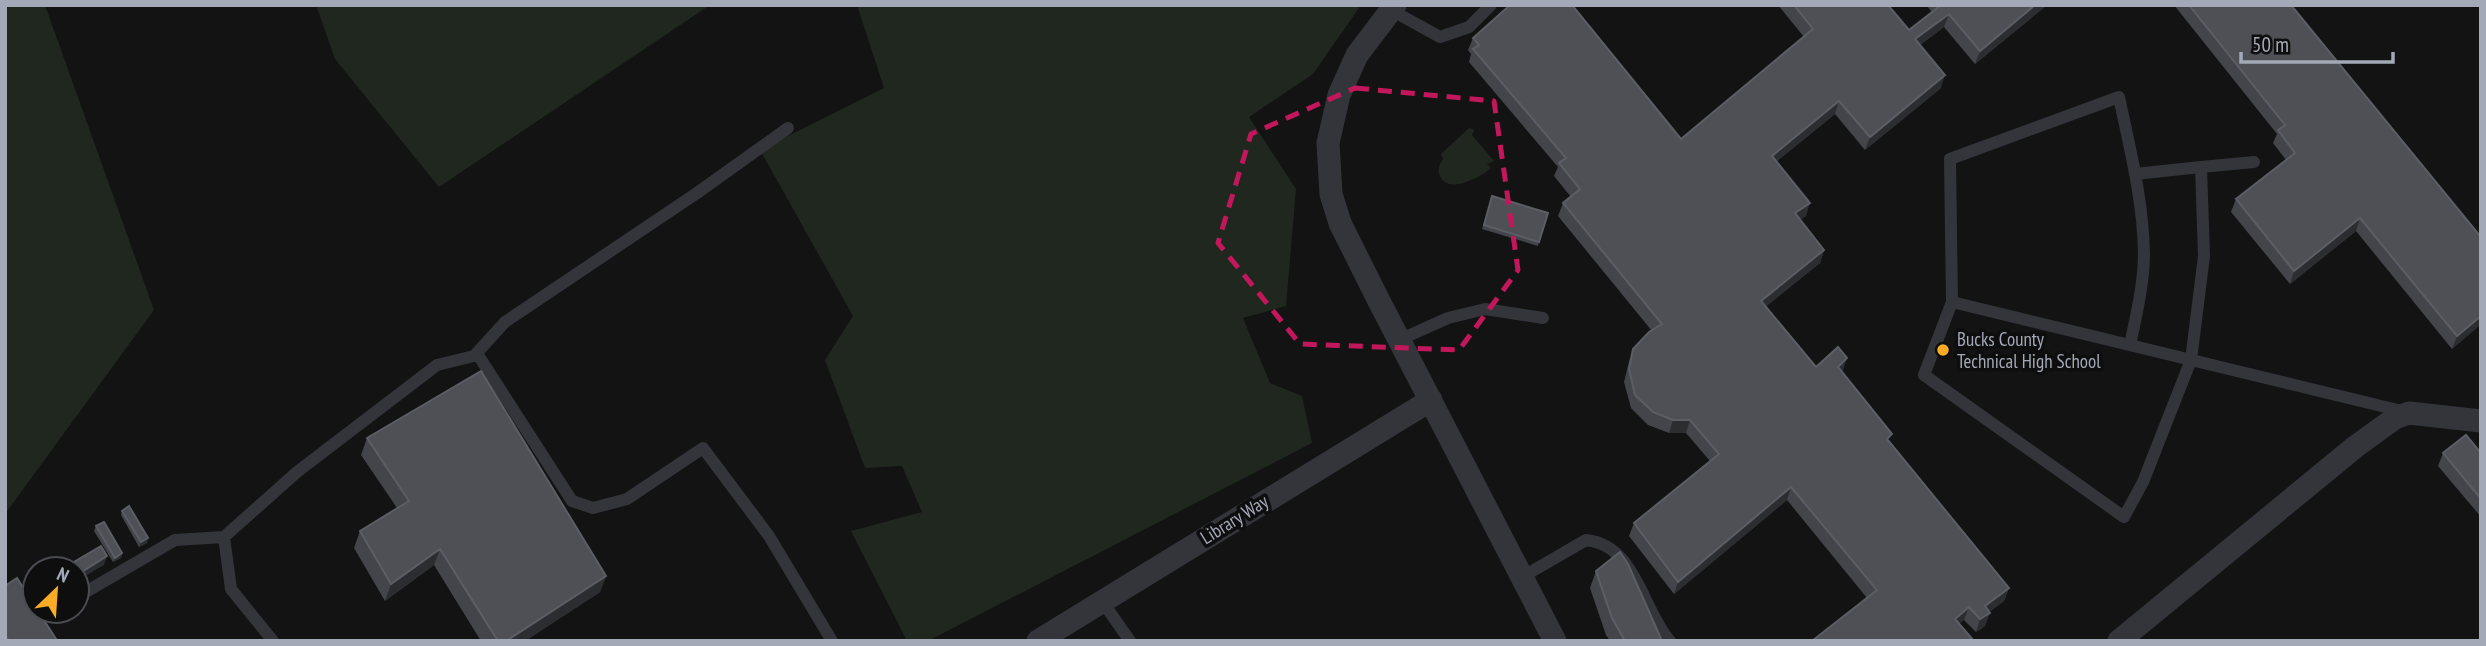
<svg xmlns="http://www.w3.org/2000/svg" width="2486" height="646" font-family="'PT Sans Narrow',sans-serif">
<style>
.green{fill:#1f271f}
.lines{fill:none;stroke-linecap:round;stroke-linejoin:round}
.service{stroke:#33353a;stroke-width:12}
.minor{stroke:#33353a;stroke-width:23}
.wall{fill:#43454a}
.shaded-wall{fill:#2c2d30}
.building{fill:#4e5056;stroke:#5b5e65;stroke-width:2}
.marked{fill:none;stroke:#c2185b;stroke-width:5;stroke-dasharray:14 9;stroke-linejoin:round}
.poi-dot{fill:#faac25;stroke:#0e0e0f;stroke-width:2.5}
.labels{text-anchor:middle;stroke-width:7;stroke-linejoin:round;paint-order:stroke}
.poi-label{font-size:19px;fill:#a3a9b6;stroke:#0e0e0f;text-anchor:start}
.street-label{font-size:19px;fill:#a3a9b6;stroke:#0e0e0f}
</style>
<rect width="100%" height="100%" fill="#131314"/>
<path class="green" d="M 5,5 L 45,5 L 154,310 L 5,514 Z
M 316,5 L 710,5 L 439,187 L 335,59 Z
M 857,5 L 1361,5 L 1313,74 L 1249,117 L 1296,189 L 1286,306 L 1243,318 L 1270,383 L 1302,396 L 1312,443 L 928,641 L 907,641 L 851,531 L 922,512 L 902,466 L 865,468 L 825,360 L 853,316 L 760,150 L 884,88 Z
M 1469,128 L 1473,129 L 1474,131 L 1472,135 L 1494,161 L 1487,164 L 1491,168 C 1481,177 1448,195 1440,176 C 1437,169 1439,165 1443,159 L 1441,154 Z"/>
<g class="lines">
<path class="service" d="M 1391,10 L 1440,37 L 1469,27 L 1491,5
M 2201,167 L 2254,162
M 1952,302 L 2406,412
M 1399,340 L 1448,318 L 1485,309 L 1543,318
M 2130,345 C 2136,316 2144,284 2144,253 C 2143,200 2130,149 2119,97 L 1950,159 L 1952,302 L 1924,375 L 2124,517 L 2143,482 L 2191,360 L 2204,256 L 2201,167 L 2135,174
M 474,356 L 505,322 L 697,193 L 788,128
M 1522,577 L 1586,540 C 1636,545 1642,609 1670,641
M 77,597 L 175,540 L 224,537
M 1102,601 L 1130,641
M 273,641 L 231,589 L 224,537 L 297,472 L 437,365 L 478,355 L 572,501 L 593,508 L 627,499 L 703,448 L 769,536 L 832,641"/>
<path class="minor" d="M 1395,5 L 1357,55 L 1339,95 L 1328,143 L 1331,194 L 1340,223 L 1379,301 L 1555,641
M 1038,641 L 1431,400
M 2119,641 L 2355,447 L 2395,418 L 2409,413 L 2481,421"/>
</g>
<path class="wall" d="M 1778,5 L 1888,5 L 1909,30 L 1932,12 L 1926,5 L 2047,5 L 1975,64 L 1944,27 L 1920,45 L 1941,88 L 1865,150 L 1835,114 L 1776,162 L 1806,216 L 1800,219 L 1824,250 L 1820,263 L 1766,306 L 1816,367 L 1843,371 L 1842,372 L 1889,442 L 2009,588 L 2004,601 L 1989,612 L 1985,626 L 1976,632 L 1964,620 L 1867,598 L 1787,500 L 1674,594 L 1629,536 L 1634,523 L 1710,461 L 1686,433 L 1669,433 L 1648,425 L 1631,408 L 1624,382 L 1629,362 L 1633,349 L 1652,331 L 1558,216 L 1563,203 L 1571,197 L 1554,176 L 1558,167 L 1469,62 L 1471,54 L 1468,50 L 1473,38 L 1681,139 L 1804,37 Z
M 2174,5 L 2291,5 L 2481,237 L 2481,324 L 2452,349 L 2356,231 L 2290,284 L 2231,212 L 2236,199 L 2286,160 L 2273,143 L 2277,134 Z
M 1492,196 L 1539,242 L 1538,246 L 1482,229 Z
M 367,438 L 606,576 L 600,592 L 525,641 L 481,641 L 434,565 L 385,601 L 354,548 L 360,531 L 397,508 L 361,455 Z
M 2443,453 L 2481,453 L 2481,517 L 2438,466 Z
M 122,511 L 147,543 L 139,547 L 121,515 Z
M 96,526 L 122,553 L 121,558 L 113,562 L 94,531 Z
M 1596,571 L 1662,641 L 1610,641 L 1606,635 L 1590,588 Z"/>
<path class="shaded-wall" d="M 2035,5 L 2047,5 L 1975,64 L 1980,51 Z
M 1949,14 L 1944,27 L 1910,52 L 1915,39 Z
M 1945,75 L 1941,88 L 1865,150 L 1870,137 Z
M 1839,101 L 1835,114 L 1767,169 L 1772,156 Z
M 1810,203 L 1806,216 L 1791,226 L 1795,213 Z
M 2360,218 L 2356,231 L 2290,284 L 2294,271 Z
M 1824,250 L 1820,263 L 1757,314 L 1761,301 Z
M 2481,316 L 2481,324 L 2452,349 L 2457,336 Z
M 1847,358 L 1843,371 L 1833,380 L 1838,367 Z
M 1673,420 L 1690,420 L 1686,433 L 1669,433 Z
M 1791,487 L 1787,500 L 1674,594 L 1678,582 Z
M 148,538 L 147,543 L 139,547 L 141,542 Z
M 440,549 L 434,565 L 385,601 L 391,584 Z
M 122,553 L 121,558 L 113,562 L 115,558 Z
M 107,556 L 104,565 L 77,581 L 77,575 Z
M 606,576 L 600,592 L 525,641 L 506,641 Z
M 2009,588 L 2004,601 L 1980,619 L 1985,606 Z
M 1969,607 L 1964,620 L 1951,631 L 1955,619 Z
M 1990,613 L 1985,626 L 1976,632 L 1980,619 Z"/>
<path class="building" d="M 1510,5 L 1572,5 L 1681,139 L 1813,29 L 1794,5 L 1888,5 L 1909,30 L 1941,5 L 2035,5 L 1980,51 L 1949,14 L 1915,39 L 1945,75 L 1870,137 L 1839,101 L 1772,156 L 1810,203 L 1795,213 L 1824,250 L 1761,301 L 1816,367 L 1838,347 L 1847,358 L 1838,367 L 1892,434 L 1887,439 L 2009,588 L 1985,606 L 1990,613 L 1980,619 L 1969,607 L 1955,619 L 1974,641 L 1812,641 L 1877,590 L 1791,487 L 1678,582 L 1634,523 L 1719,454 L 1690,420 L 1673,420 L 1653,412 L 1635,395 L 1629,369 L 1633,349 L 1649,332 L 1662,324 L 1563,203 L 1580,189 L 1559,163 L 1566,158 L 1473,49 L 1479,45 L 1473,38 Z
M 2189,5 L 2291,5 L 2481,237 L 2481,301 L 2480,302 L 2481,316 L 2457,336 L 2360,218 L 2294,271 L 2236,199 L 2295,153 L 2278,130 L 2285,125 Z
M 1492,196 L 1548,213 L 1539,242 L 1484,225 Z
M 481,371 L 606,576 L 506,641 L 498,641 L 440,549 L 391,584 L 360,531 L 409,501 L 367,438 Z
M 2466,435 L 2481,453 L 2481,499 L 2443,453 Z
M 129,506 L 148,538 L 141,542 L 122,511 Z
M 104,522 L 122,553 L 115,558 L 96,526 Z
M 101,546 L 107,556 L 77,575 L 77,569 L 62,569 Z
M 1620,552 L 1628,564 L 1662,641 L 1625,641 L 1612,618 L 1596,571 Z
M 17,578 L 35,606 L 35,611 L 38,611 L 56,639 L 53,641 L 9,641 L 5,634 L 5,586 Z"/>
<path class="marked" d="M 1355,88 L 1494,101 L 1518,270 L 1459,350 L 1300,344 L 1218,243 L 1251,134 Z"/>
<circle class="poi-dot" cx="1943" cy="350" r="7"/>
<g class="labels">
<g class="poi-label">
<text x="1957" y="346">Bucks County<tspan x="1957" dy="22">Technical High School</tspan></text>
</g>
<g class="street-label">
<text transform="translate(1234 519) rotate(-32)" y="7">Library Way</text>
</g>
</g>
<rect width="2486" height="646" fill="none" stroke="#a3a9b6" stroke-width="14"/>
<g transform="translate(56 590) rotate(25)"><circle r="33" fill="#0e0e0f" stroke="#4a4c52" stroke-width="2"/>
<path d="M0-5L12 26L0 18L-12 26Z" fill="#faac25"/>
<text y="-10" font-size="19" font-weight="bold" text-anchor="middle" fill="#a3a9b6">N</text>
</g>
<path d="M2241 52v10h152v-10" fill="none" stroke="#a3a9b6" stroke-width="3.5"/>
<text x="2252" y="52" font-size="21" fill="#a3a9b6" stroke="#0e0e0f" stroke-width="5" paint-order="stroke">50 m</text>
</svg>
